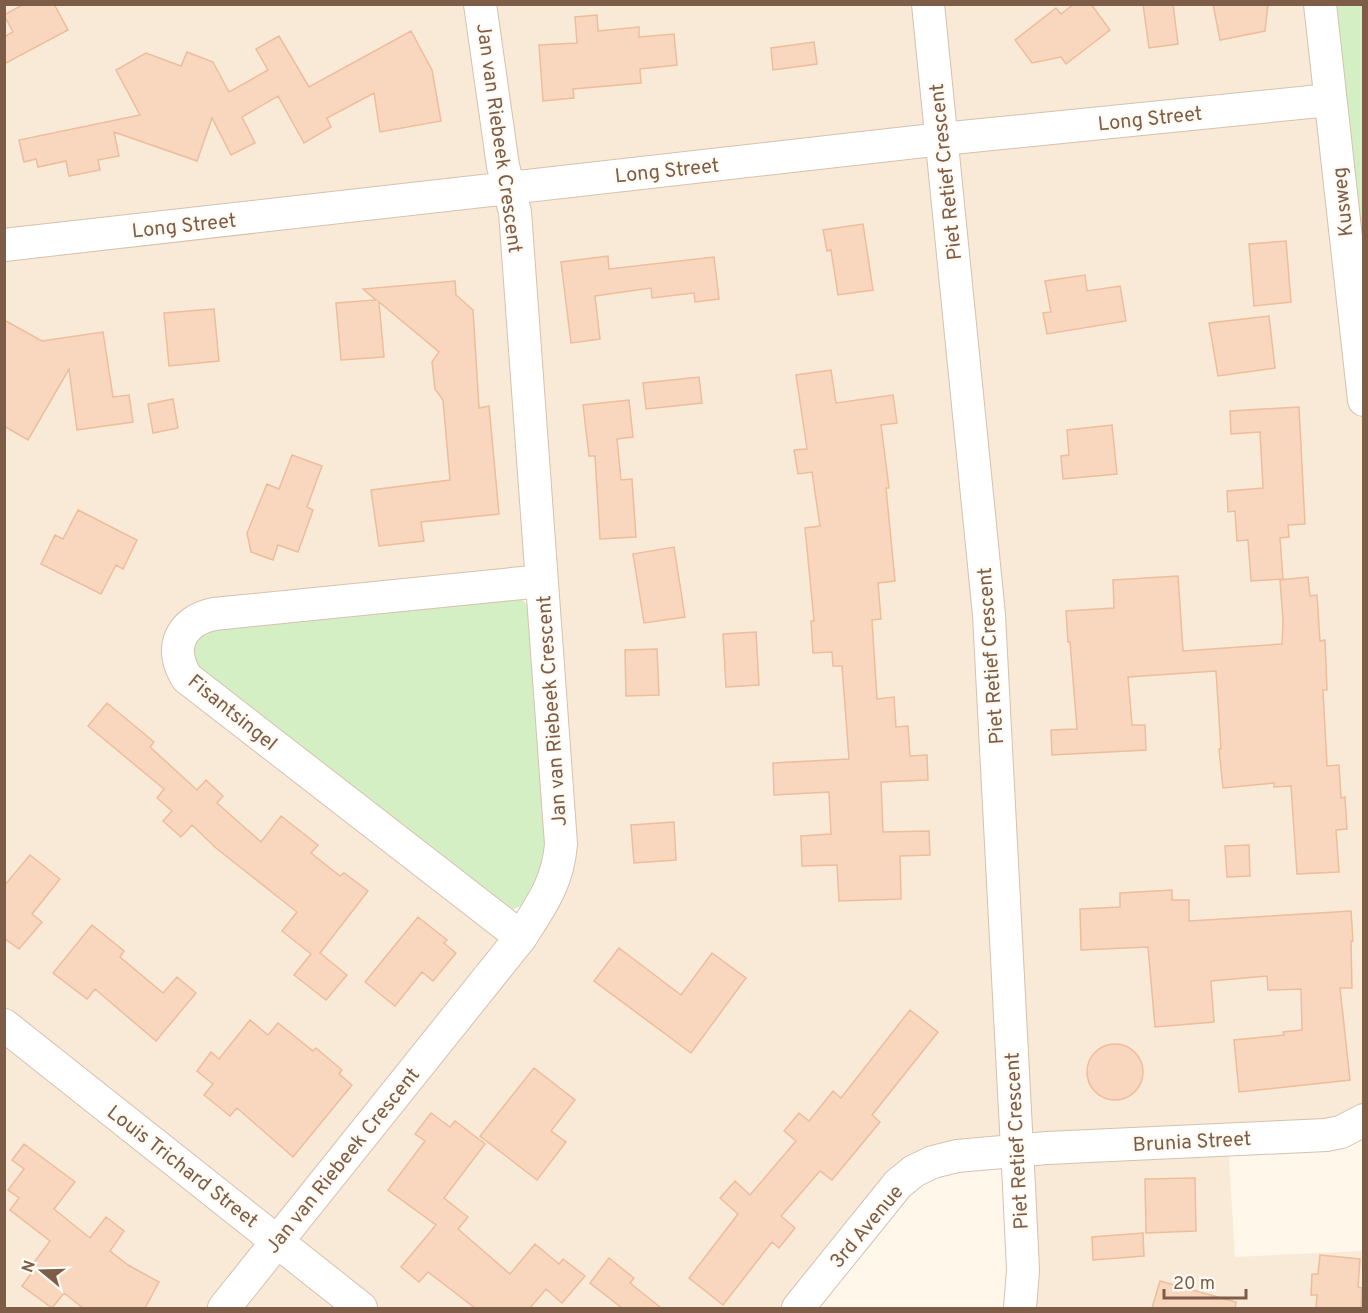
<svg xmlns="http://www.w3.org/2000/svg" width="1368" height="1313" font-family="Overpass,sans-serif">
<style>
.residential{fill:#f8ead7;fill-rule:evenodd}
.green{fill:#d5efc5}
.building{fill:#f8d7be;stroke:#edbd9c;stroke-width:1.5}
.lines{fill:none;stroke-linecap:round;stroke-linejoin:round}
.street-casing{stroke:#d6c1af;stroke-width:34}
.street{stroke:#fff;stroke-width:32}
.labels{text-anchor:middle;stroke-width:4.5;stroke-linejoin:round;paint-order:stroke}
.street-label{font-size:20px;fill:#7e5d48;stroke:#fffbf3}
</style>
<rect width="100%" height="100%" fill="#fff7ea"/>
<path class="residential" d="M 5,5 L 1321,5 L 1364,389 L 1363,1123 L 1228,1142 L 1235,1257 L 1363,1251 L 1363,1308 L 1022,1308 L 1019,1152 L 932,1164 L 800,1308 L 5,1308 ZM 543,580 L 521,939 L 195,686 Z"/>
<path class="green" d="M 1331,5 L 1363,5 L 1363,305 Z
M 520,597 L 531,609 L 553,837 L 543,874 L 523,905 L 514,909 L 503,909 L 200,678 L 188,643 L 200,627 Z"/>
<path class="building" d="M 24,4 L 54,4 L 68,30 L 4,64 L 4,37 L 13,32 L 4,15 Z
M 1074,4 L 1091,4 L 1110,30 L 1066,64 L 1061,57 L 1032,63 L 1015,40 L 1056,8 L 1061,14 Z
M 1143,4 L 1173,4 L 1178,44 L 1149,48 Z
M 1213,4 L 1268,4 L 1265,31 L 1220,40 Z
M 597,15 L 598,31 L 639,27 L 639,37 L 674,34 L 677,65 L 640,69 L 641,83 L 573,89 L 574,98 L 543,101 L 539,45 L 577,43 L 575,17 Z
M 411,31 L 432,70 L 441,121 L 380,132 L 374,93 L 327,118 L 331,127 L 304,143 L 278,96 L 242,117 L 255,143 L 231,155 L 212,118 L 197,161 L 114,132 L 119,156 L 98,160 L 100,170 L 69,176 L 66,161 L 38,167 L 36,159 L 24,162 L 19,140 L 140,115 L 116,70 L 146,53 L 181,66 L 187,52 L 213,62 L 229,92 L 268,70 L 256,49 L 279,36 L 309,87 Z
M 814,42 L 817,64 L 773,70 L 771,48 Z
M 863,224 L 873,290 L 838,295 L 831,250 L 827,251 L 823,230 Z
M 1286,241 L 1291,302 L 1254,306 L 1249,244 Z
M 608,256 L 609,269 L 714,257 L 719,299 L 695,302 L 694,293 L 652,298 L 651,288 L 595,296 L 600,339 L 571,343 L 561,262 Z
M 1085,275 L 1087,291 L 1120,286 L 1126,321 L 1047,334 L 1043,313 L 1051,312 L 1045,281 Z
M 455,281 L 456,295 L 473,310 L 479,408 L 489,406 L 499,514 L 421,522 L 424,541 L 379,546 L 371,490 L 450,480 L 443,400 L 435,389 L 432,362 L 439,352 L 379,302 L 384,357 L 341,360 L 336,303 L 376,300 L 363,289 Z
M 214,309 L 219,361 L 169,366 L 164,313 Z
M 1269,316 L 1275,368 L 1218,376 L 1209,323 Z
M 4,320 L 42,341 L 103,332 L 113,397 L 129,395 L 133,422 L 77,430 L 69,369 L 28,440 L 4,426 Z
M 831,370 L 836,403 L 893,395 L 897,423 L 881,425 L 889,488 L 886,488 L 895,581 L 878,583 L 881,619 L 872,620 L 877,699 L 894,697 L 896,727 L 908,726 L 910,756 L 927,755 L 928,780 L 881,782 L 883,832 L 929,831 L 930,855 L 900,856 L 901,899 L 839,901 L 837,865 L 802,866 L 801,836 L 831,834 L 829,792 L 774,795 L 773,763 L 849,759 L 842,666 L 833,666 L 832,652 L 813,653 L 811,621 L 814,621 L 805,528 L 820,526 L 812,472 L 798,474 L 794,450 L 807,449 L 796,375 Z
M 699,377 L 702,403 L 646,409 L 643,383 Z
M 173,399 L 178,428 L 153,433 L 148,404 Z
M 629,400 L 633,437 L 617,439 L 621,480 L 632,479 L 636,537 L 600,539 L 595,456 L 589,456 L 583,405 Z
M 1299,407 L 1305,524 L 1288,525 L 1289,537 L 1280,538 L 1283,579 L 1251,581 L 1248,540 L 1237,541 L 1235,511 L 1228,512 L 1227,491 L 1263,488 L 1260,432 L 1231,434 L 1230,411 Z
M 1112,425 L 1117,474 L 1063,479 L 1061,456 L 1069,455 L 1067,430 Z
M 292,455 L 322,466 L 307,507 L 313,510 L 298,552 L 278,545 L 273,560 L 251,552 L 247,533 L 267,484 L 279,489 Z
M 78,510 L 137,540 L 123,569 L 116,565 L 101,594 L 41,564 L 55,535 L 63,539 Z
M 674,547 L 685,617 L 644,623 L 633,554 Z
M 1178,576 L 1183,651 L 1282,644 L 1283,621 L 1280,580 L 1308,577 L 1310,596 L 1317,595 L 1320,641 L 1325,640 L 1327,690 L 1323,690 L 1327,766 L 1339,765 L 1341,798 L 1345,797 L 1347,829 L 1336,830 L 1339,872 L 1297,874 L 1291,786 L 1274,787 L 1274,783 L 1223,788 L 1219,749 L 1221,749 L 1216,671 L 1128,677 L 1132,725 L 1145,725 L 1146,750 L 1052,755 L 1051,730 L 1077,729 L 1070,642 L 1068,642 L 1066,611 L 1114,608 L 1113,580 Z
M 756,632 L 759,685 L 726,687 L 723,634 Z
M 657,649 L 659,695 L 626,696 L 625,650 Z
M 107,703 L 154,742 L 150,747 L 197,790 L 206,780 L 223,796 L 217,803 L 261,842 L 281,816 L 318,845 L 311,853 L 340,876 L 344,873 L 368,891 L 320,953 L 347,975 L 326,1000 L 294,975 L 311,954 L 282,931 L 297,912 L 216,848 L 192,825 L 181,837 L 163,821 L 172,811 L 157,798 L 164,789 L 88,726 Z
M 674,822 L 676,860 L 634,863 L 631,825 Z
M 1249,845 L 1250,876 L 1227,877 L 1225,846 Z
M 30,855 L 60,879 L 32,914 L 42,922 L 19,949 L 4,938 L 4,886 Z
M 1172,890 L 1172,900 L 1189,900 L 1189,921 L 1351,911 L 1353,941 L 1351,941 L 1352,988 L 1340,988 L 1350,1080 L 1239,1092 L 1234,1040 L 1284,1035 L 1283,1032 L 1302,1030 L 1301,989 L 1268,990 L 1267,976 L 1211,981 L 1214,1022 L 1155,1027 L 1148,947 L 1081,950 L 1080,909 L 1120,907 L 1120,893 Z
M 418,917 L 447,940 L 444,943 L 456,953 L 433,981 L 422,972 L 395,1006 L 365,982 Z
M 92,925 L 124,951 L 120,957 L 163,993 L 177,977 L 196,993 L 156,1041 L 95,989 L 87,999 L 53,973 Z
M 619,948 L 681,995 L 712,953 L 746,978 L 691,1053 L 594,981 Z
M 910,1010 L 938,1032 L 872,1115 L 880,1122 L 832,1180 L 820,1171 L 781,1216 L 795,1228 L 779,1248 L 772,1242 L 723,1305 L 689,1278 L 738,1214 L 720,1198 L 735,1181 L 750,1195 L 796,1141 L 784,1131 L 799,1113 L 809,1121 L 833,1091 L 841,1098 Z
M 250,1020 L 268,1035 L 278,1023 L 313,1051 L 316,1048 L 342,1070 L 339,1074 L 352,1085 L 293,1157 L 237,1108 L 230,1116 L 204,1095 L 213,1084 L 197,1071 L 211,1052 L 219,1059 Z
M1087 1072a28 28 0 1 1 56 0a28 28 0 1 1-56 0Z
M 534,1068 L 575,1100 L 551,1131 L 566,1142 L 537,1180 L 480,1136 Z
M 431,1113 L 450,1127 L 455,1121 L 485,1144 L 444,1198 L 468,1217 L 458,1229 L 510,1274 L 535,1244 L 559,1264 L 563,1259 L 585,1276 L 562,1303 L 546,1289 L 530,1308 L 475,1308 L 428,1272 L 419,1282 L 401,1267 L 436,1225 L 388,1190 L 425,1141 L 415,1134 Z
M 24,1144 L 75,1182 L 54,1209 L 90,1238 L 106,1217 L 124,1231 L 110,1251 L 128,1265 L 159,1282 L 145,1308 L 83,1308 L 64,1293 L 52,1308 L 22,1286 L 33,1271 L 30,1268 L 50,1241 L 10,1210 L 19,1198 L 8,1190 L 24,1169 L 12,1160 Z
M 1195,1178 L 1196,1231 L 1146,1233 L 1145,1179 Z
M 1143,1233 L 1144,1256 L 1093,1260 L 1092,1237 Z
M 1320,1255 L 1360,1259 L 1358,1287 L 1362,1288 L 1361,1308 L 1316,1308 L 1317,1295 L 1311,1295 L 1312,1274 L 1318,1274 Z
M 609,1258 L 634,1278 L 630,1283 L 661,1308 L 622,1308 L 590,1283 Z
M 1160,1281 L 1236,1302 L 1235,1308 L 1152,1308 Z"/>
<g class="lines">
<g class="street-casing">
<path id="street" d="M 928,4 L 989,615 L 1019,1187 L 1023,1270 L 1020,1308
M 1320,4 L 1364,400
M 4,245 L 942,139 L 1330,100
M 521,937 L 187,678 C 168,649 180,621 214,614 L 542,581
M 4,1025 L 361,1308
M 224,1308 L 521,937 C 541,905 558,883 561,844 L 515,212 L 503,166 L 480,4
M 798,1308 L 898,1184 L 914,1171 L 933,1162 L 957,1156 L 1047,1148 L 1326,1135 L 1341,1132 L 1364,1120"/>
</g>
<use href="#street" class="street"/>
</g>
<g class="labels">
<g class="street-label">
<text transform="translate(1150 118) rotate(-6)" y="7">Long Street</text>
<text transform="translate(500 138) rotate(82)" y="7">Jan van Riebeek Crescent</text>
<text transform="translate(667 170) rotate(-6)" y="7">Long Street</text>
<text transform="translate(945 172) rotate(-96)" y="7">Piet Retief Crescent</text>
<text transform="translate(1342 202) rotate(-96)" y="7">Kusweg</text>
<text transform="translate(184 225) rotate(-6)" y="7">Long Street</text>
<text transform="translate(990 656) rotate(-94)" y="7">Piet Retief Crescent</text>
<text transform="translate(551 711) rotate(-94)" y="7">Jan van Riebeek Crescent</text>
<text transform="translate(233 712) rotate(39)" y="7">Fisantsingel</text>
<text transform="translate(1016 1141) rotate(-93)" y="7">Piet Retief Crescent</text>
<text transform="translate(1192 1141) rotate(-3)" y="7">Brunia Street</text>
<text transform="translate(342 1160) rotate(-51)" y="7">Jan van Riebeek Crescent</text>
<text transform="translate(183 1166) rotate(38)" y="7">Louis Trichard Street</text>
<text transform="translate(866 1226) rotate(-50)" y="7">3rd Avenue</text>
</g>
</g>
<rect width="1368" height="1313" fill="none" stroke="#7e5d48" stroke-width="12"/>
<g transform="translate(42 1271) rotate(289)" stroke="#fffbf3" stroke-width="4.5" paint-order="stroke">
<path d="M0-4.5L10 22L0 15L-10 22Z" fill="#7e5d48"/>
<text y="-9" font-size="16" font-weight="bold" text-anchor="middle" fill="#7e5d48">N</text>
</g>
<path d="M1164 1289v9h82v-9" fill="none" stroke="#7e5d48" stroke-width="3"/>
<text x="1173" y="1289" font-size="18" fill="#7e5d48" stroke="#fffbf3" stroke-width="4.5" paint-order="stroke">20 m</text>
</svg>
